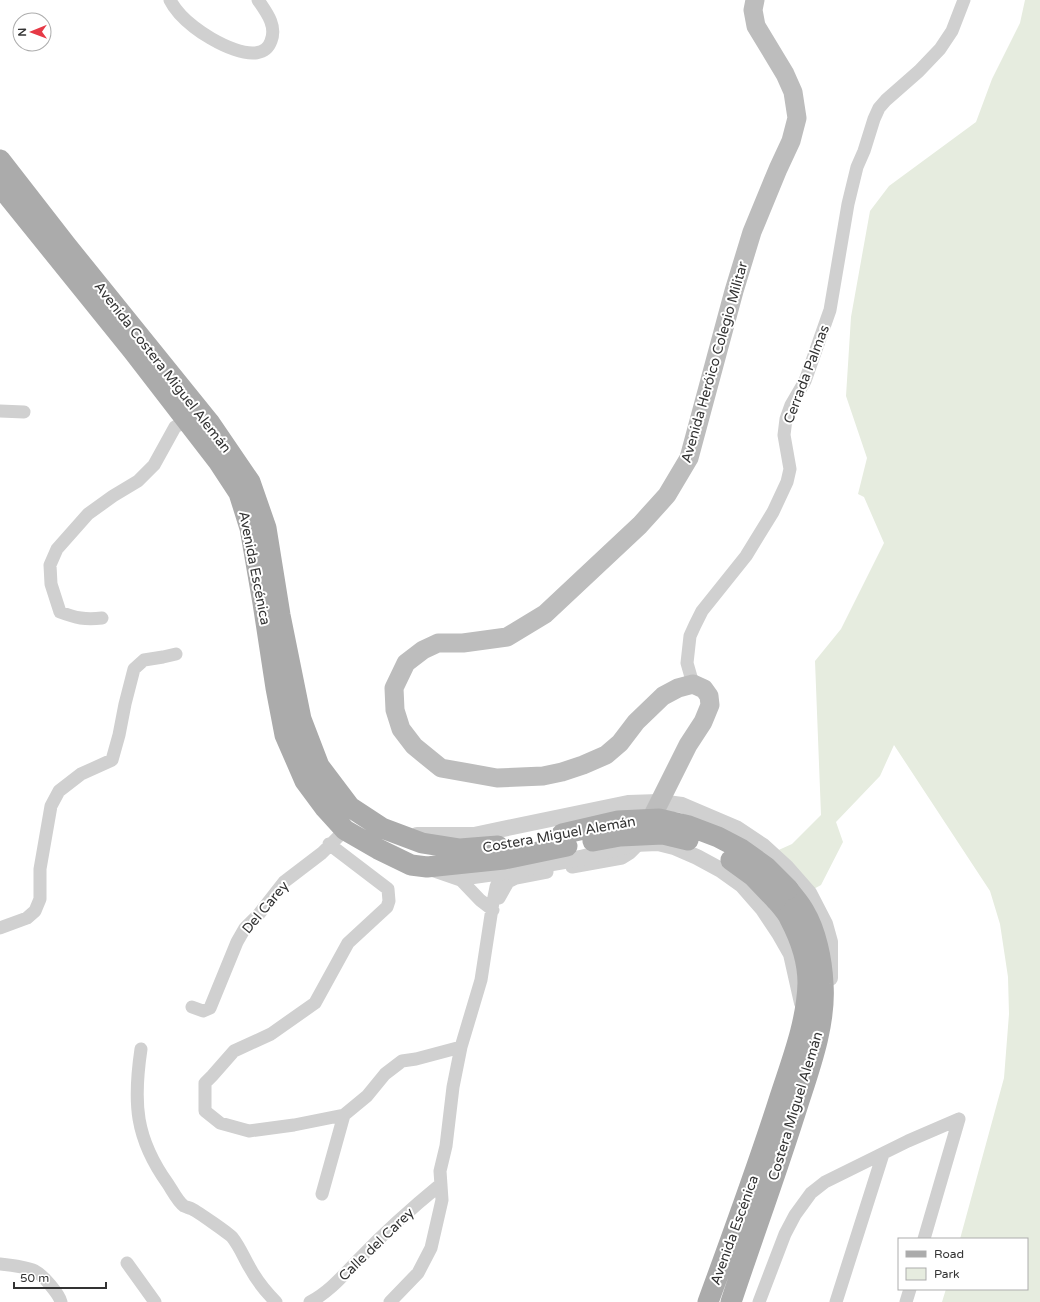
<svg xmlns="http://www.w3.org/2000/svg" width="1040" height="1302" font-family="'Varela Round',sans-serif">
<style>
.green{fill:#e6ecdf}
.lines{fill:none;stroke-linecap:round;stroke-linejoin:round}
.minor{stroke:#d0d0d0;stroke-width:13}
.tertiary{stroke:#d0d0d0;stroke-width:16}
.secondary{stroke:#bdbdbd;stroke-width:19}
.primary{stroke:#ababab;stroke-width:21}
.primary-bridge{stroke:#ababab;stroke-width:21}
.labels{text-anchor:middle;stroke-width:4;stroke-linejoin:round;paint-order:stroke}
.street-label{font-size:14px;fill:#333;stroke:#fff}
</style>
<rect width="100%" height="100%" fill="#fff"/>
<path class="green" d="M 1025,0 L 1040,0 L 1040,1302 L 942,1302 L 946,1289 L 1027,1289 L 1027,1239 L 960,1239 L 1004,1078 L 1009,1014 L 1008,977 L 1000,924 L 990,891 L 894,745 L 880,776 L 836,822 L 843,842 L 821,885 L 801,896 L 763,857 L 792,844 L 821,815 L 815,661 L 841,629 L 884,543 L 864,497 L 858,494 L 867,458 L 846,396 L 851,317 L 870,211 L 889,186 L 976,122 L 992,79 L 1020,23 Z"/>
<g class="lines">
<path class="minor" d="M 170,0 C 175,10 185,20 194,27 C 209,39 261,70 271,41 C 277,26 267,13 258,0
M 0,411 L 24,412
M 102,618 C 85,620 76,618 60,612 L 51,584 L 50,565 L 57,549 L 88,514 L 113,496 L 138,481 L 154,465 L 175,427 L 186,421
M 693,684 L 687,663 L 690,636 L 695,625 L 702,611 L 746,556 L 773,512 L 787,482 L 790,469 L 784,435 L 786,419 L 791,405 L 805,381 L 830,310 L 848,204 L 857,167 L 864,151 L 874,119 L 879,108 L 886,100 L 919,71 L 940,49 L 952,31 L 964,0
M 329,844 L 388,889 L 389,901 L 387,907 L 348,943 L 315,1003 L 271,1034 L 234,1051 L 212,1076 L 205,1083 L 205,1111 L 220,1123 L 249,1131 L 294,1125 L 344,1115 L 367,1096 L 385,1074 L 402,1061 L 416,1059 L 461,1047
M 572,867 L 622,858 L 630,853 L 640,843
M 459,878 L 480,900 L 493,910
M 499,898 L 508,882 L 516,878 L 547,872
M 0,928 L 27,918 L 35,911 L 40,899 L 40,869 L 51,806 L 59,791 L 81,774 L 112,760 L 119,735 L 125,704 L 134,669 L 144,660 L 163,657 L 176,654
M 192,1007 L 203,1011 L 210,1008 L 237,942 L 245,928 L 259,914 L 284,882 L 322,853 L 345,830
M 141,1049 C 133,1103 135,1138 168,1184 C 172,1190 178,1202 184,1206 C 186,1207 190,1208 192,1209 C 198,1212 228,1233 232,1237 C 240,1247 244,1258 250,1268 C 257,1281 266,1292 276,1302
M 322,1194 L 344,1115
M 924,1239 L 959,1119
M 127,1263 L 155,1302
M 0,1264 C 10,1265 26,1267 35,1271 C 43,1275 59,1294 61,1302
M 310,1302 C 331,1291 345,1273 361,1257 C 386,1231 413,1207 441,1184
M 390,1302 L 418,1273 L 431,1248 L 442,1200 L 440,1171 L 446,1146 L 453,1087 L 461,1047 L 481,980 L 493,902 L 496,887 L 502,872
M 759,1302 L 785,1234 L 795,1215 L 811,1193 L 825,1182 L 908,1141 L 959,1119
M 836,1302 L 883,1154
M 906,1302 L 910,1289"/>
<path class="tertiary" d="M 417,835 L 474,835 L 628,803 L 659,802 L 682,805 L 736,828 L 763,846 L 787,868 L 809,893 L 825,924 L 830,942 L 830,978
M 430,868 L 459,878 L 502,872 L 581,858 L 634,844 L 658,843 L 674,847 L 697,857 L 721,870 L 742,885 L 763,909 L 779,933 L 791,954 L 802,1003"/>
<path class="secondary" d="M 645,831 L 688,745 L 703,722 L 710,705 L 709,696 L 704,689 L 693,684 L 678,688 L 663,696 L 636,722 L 620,743 L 606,755 L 583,765 L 562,772 L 543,776 L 497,778 L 441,768 L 414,746 L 401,729 L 395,710 L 394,688 L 406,663 L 423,650 L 438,643 L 463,643 L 507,637 L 545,614 L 640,525 L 667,495 L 689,458 L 734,291 L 752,232 L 778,169 L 791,141 L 797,118 L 793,92 L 785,74 L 756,26 L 753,10 L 755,0"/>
<path class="primary" d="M 0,160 L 66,245 L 209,422 L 250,482 L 266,528 L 280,615 L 301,719 L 319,766 L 350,807 L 382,828 L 422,843 L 460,849 L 498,846
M 0,186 L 133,351 L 218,461 L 239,493 L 250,528 L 263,603 L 276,688 L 285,735 L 305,781 L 325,808 L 345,830 L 378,849 L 411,865 L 427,867 L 504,859 L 567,846
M 708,1302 C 733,1234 758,1166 780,1097 C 792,1060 807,1022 808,983 C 808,961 800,938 790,919 C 787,912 781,906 776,900
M 731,1302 C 753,1236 777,1171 798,1104 C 810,1067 826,1023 823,984 C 822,960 816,931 804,911 C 800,903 793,896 788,889"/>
<path class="primary-bridge" d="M 562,834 L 618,821 L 659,819 L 689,826 L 718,837 L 741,849 L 766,867 L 788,889
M 593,841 L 620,836 L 663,834 L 688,840
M 731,860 L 753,876 L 776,900"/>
</g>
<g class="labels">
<g class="street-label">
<text transform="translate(714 362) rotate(-74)" y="5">Avenida Heróico Colegio Militar</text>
<text transform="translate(163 367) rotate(52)" y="5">Avenida Costera Miguel Alemán</text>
<text transform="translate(806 374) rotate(-69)" y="5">Cerrada Palmas</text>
<text transform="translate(255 568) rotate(79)" y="5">Avenida Escénica</text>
<text transform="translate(559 834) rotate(-10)" y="5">Costera Miguel Alemán</text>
<text transform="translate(265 907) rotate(-50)" y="5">Del Carey</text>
<text transform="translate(795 1106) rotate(-73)" y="5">Costera Miguel Alemán</text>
<text transform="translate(734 1230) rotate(-70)" y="5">Avenida Escénica</text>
<text transform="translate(376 1244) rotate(-44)" y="5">Calle del Carey</text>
</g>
</g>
<rect x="898" y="1238" width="130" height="52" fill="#ffffff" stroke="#adadad"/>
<rect x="906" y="1251" width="20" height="6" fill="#ababab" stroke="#adadad"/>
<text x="934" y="1258" font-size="12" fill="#333333">Road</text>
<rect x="906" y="1268" width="20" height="12" fill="#e6ecdf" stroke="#adadad"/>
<text x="934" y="1278" font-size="12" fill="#333333">Park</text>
<g transform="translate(32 32) rotate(269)"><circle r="19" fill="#ffffff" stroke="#adadad"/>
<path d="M0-3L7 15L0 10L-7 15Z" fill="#e63946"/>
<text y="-6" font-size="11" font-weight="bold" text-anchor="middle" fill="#333333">N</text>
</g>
<path d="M14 1282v6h92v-6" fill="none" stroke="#333333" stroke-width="2"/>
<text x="20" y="1282" font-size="12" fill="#333333" stroke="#ffffff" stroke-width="3" paint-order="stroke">50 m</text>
</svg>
